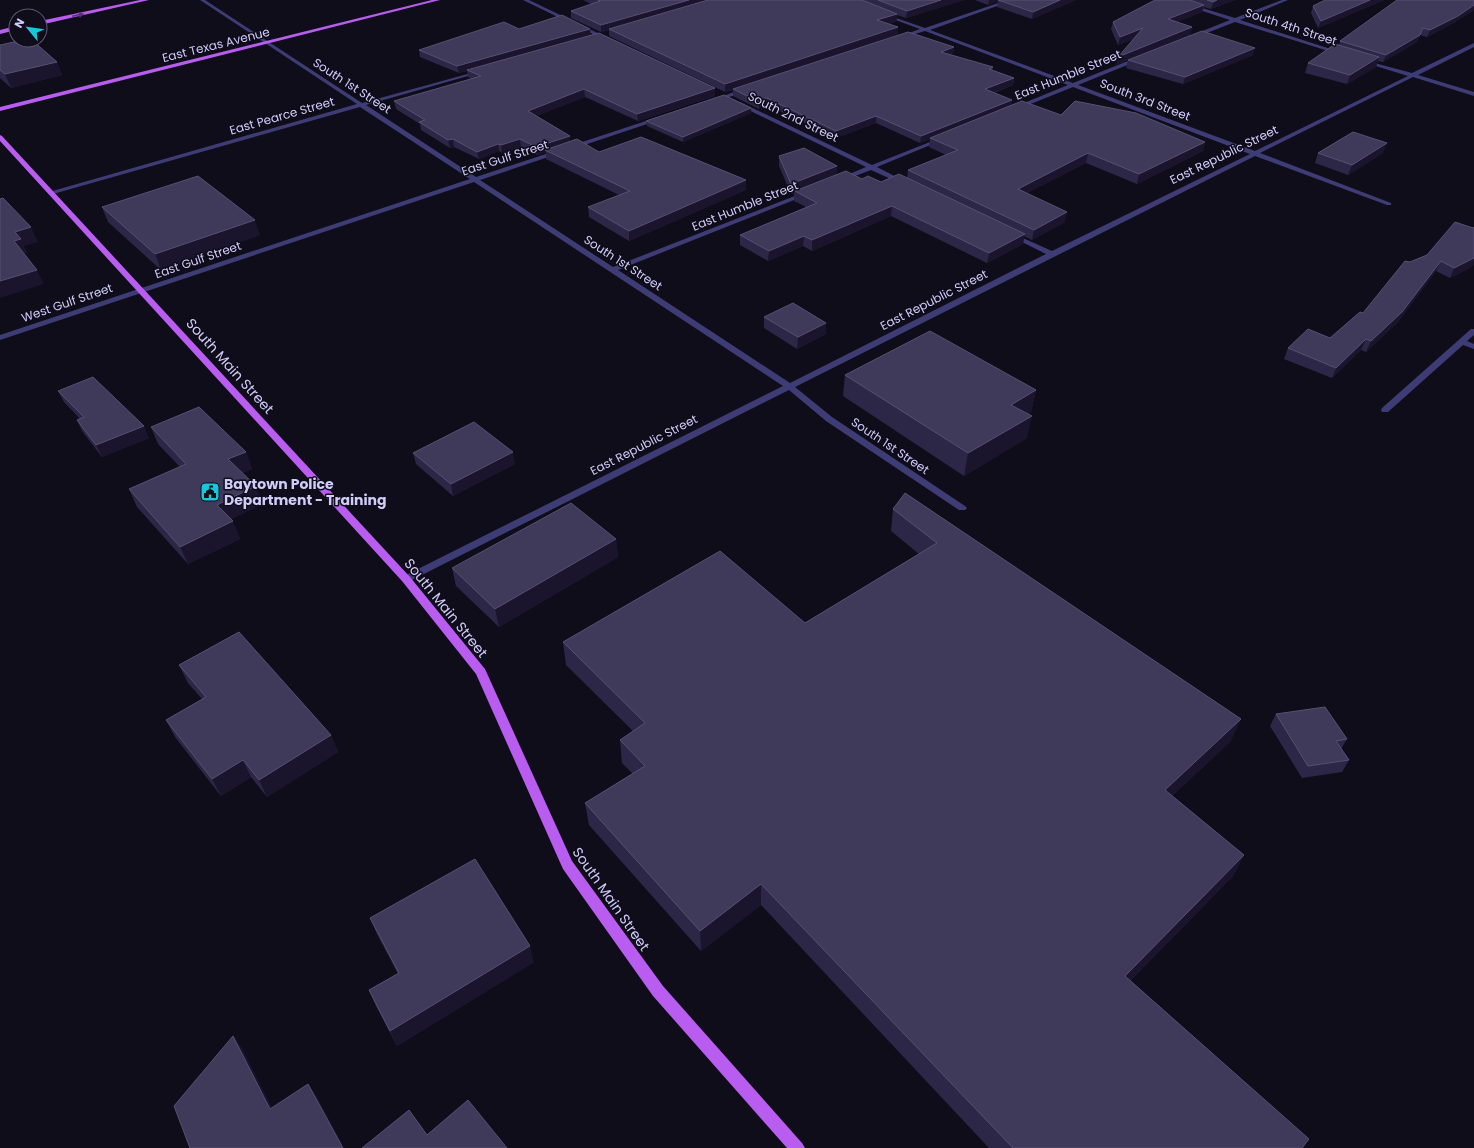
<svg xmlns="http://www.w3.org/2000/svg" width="1474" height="1148" font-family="Poppins,sans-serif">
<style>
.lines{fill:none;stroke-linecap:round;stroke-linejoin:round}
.minor{fill:#3e3c75;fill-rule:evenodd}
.major{fill:#b85def;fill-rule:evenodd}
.wall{fill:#2d2747}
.shaded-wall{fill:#1a152d}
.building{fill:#3f395a;stroke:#565073}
.oneway{fill:#5b317a}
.labels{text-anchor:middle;stroke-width:3;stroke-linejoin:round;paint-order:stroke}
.far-street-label{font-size:12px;fill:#d1cbfa;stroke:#0f0d1a}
.street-label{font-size:14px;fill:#d1cbfa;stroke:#0f0d1a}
.poi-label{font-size:14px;font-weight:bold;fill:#d1cbfa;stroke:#0f0d1a;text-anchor:start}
</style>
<rect width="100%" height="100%" fill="#0f0d1a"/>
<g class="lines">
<path class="minor" d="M 200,0 L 205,0 L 362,103 L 482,70 L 482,72 L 366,105 L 476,177 L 658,117 L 662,117 L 662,119 L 480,180 L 613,267 L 805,192 L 809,192 L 809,194 L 618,270 L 790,383 L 1046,254 L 1010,236 L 1010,234 L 1014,234 L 1052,251 L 1250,154 L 1073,87 L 1018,109 L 1014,109 L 1014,107 L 1068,85 L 925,31 L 898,39 L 898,37 L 920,29 L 882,15 L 882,13 L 925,28 L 1007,0 L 1014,0 L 930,30 L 1073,83 L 1138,57 L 1142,57 L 1142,59 L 1078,85 L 1255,151 L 1408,76 L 1363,62 L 1363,60 L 1412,73 L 1474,43 L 1474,47 L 1418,75 L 1474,92 L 1474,96 L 1413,77 L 1260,153 L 1391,203 L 1391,205 L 1387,205 L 1255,156 L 795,387 L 832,417 L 965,506 L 967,508 L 965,510 L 959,510 L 826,421 L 789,390 L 406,583 L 402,581 L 401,579 L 402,577 L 783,386 L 474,182 L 0,340 L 0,335 L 470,179 L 360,107 L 53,194 L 49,194 L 49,192 L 357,104 Z
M 523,0 L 529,0 L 610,39 L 605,40 Z
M 1169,0 L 1176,0 L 1235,18 L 1282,0 L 1288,0 L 1240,20 L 1343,53 L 1338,54 L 1235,22 L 1194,38 L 1190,38 L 1190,36 L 1230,20 Z
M 745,88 L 748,90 L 747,91 L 717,101 L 712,100 Z
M 736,102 L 740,102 L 872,165 L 940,138 L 945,139 L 877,167 L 906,182 L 906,184 L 902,184 L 871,170 L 842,181 L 839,179 L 840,178 L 866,167 L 736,104 Z
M 1471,329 L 1474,329 L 1474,335 L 1467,341 L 1474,344 L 1474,349 L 1463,345 L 1388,412 L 1382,412 L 1381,410 L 1382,408 Z"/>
<path class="major" d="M 140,0 L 149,0 L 40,25 L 40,21 Z
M 432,0 L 440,0 L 0,111 L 0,107 Z
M 16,26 L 16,30 L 0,34 L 0,30 Z
M 0,135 L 2,136 L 410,577 L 485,669 L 572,861 L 663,986 L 802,1143 L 805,1148 L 787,1148 L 653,996 L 563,869 L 476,674 L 402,581 L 0,141 Z"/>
</g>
<path class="wall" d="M 583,0 L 964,0 L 906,18 L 897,15 L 897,21 L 889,24 L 898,27 L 898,35 L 794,69 L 954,47 L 953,53 L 950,55 L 993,67 L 992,70 L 1014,78 L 1013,85 L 994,93 L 1012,100 L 1011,105 L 1061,115 L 1205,142 L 1203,151 L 1137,184 L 1086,163 L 1027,193 L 1065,222 L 1032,240 L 1024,236 L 1023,244 L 987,263 L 891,216 L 812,251 L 803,246 L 768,261 L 740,245 L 740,235 L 806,207 L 794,201 L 794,193 L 791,194 L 779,166 L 779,156 L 837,174 L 862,179 L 881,182 L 907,178 L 908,170 L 946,155 L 929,147 L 930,139 L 920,143 L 876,123 L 836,138 L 767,105 L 759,109 L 733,96 L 733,90 L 725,92 L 609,36 L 609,30 L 601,32 L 571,18 L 571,11 L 591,4 Z
M 975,0 L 1076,0 L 1032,19 L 997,7 L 998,1 L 988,5 Z
M 1155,0 L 1235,0 L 1211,9 L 1204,7 L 1202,12 L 1177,22 L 1192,27 L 1190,35 L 1116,65 L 1134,39 L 1118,45 L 1111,29 L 1113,22 Z
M 1325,0 L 1384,0 L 1318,28 L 1311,13 L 1313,6 Z
M 1474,0 L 1474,10 L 1455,22 L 1427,37 L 1420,35 L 1417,42 L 1383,62 L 1378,61 L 1376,67 L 1347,84 L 1305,73 L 1308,63 L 1339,45 L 1340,41 Z
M 519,29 L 591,35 L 715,88 L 715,96 L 638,121 L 585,97 L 536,116 L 570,136 L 570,141 L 599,152 L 746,190 L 629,241 L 589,217 L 588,207 L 619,195 L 546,159 L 546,152 L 537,155 L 521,147 L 502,153 L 499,151 L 479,159 L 454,147 L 450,148 L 421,130 L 420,124 L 396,109 L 394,101 L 471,79 L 468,77 L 467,71 L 459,73 L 420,57 L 419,50 Z
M 0,45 L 57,62 L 62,75 L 11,88 L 0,78 Z
M 1253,55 L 1183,84 L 1126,68 L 1128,60 Z
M 751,108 L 751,113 L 683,142 L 647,126 L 646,121 Z
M 1318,153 L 1383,153 L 1348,175 L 1315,163 Z
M 102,207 L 260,235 L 161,270 L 108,222 Z
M 1427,255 L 1470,268 L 1450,278 L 1436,271 L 1398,322 L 1366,352 L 1361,350 L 1332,378 L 1284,359 L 1288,348 L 1330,338 L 1363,313 L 1410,262 Z
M 764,317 L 826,334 L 797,349 L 764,328 Z
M 845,375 L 1036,390 L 1031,412 L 1028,414 L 1027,438 L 964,476 L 843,396 Z
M 58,391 L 149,438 L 102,457 L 82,431 L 77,420 L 80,419 L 64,402 Z
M 151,427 L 246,452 L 252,469 L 242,473 L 262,504 L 231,519 L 240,539 L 188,564 L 137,507 L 129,489 L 180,467 L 158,444 Z
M 413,453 L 515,464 L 453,496 L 416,464 Z
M 893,509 L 1241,719 L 1230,742 L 1172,796 L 1244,855 L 1233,876 L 1130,981 L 1302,1148 L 989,1148 L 761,905 L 701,951 L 589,825 L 585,803 L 633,774 L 622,763 L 620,740 L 633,731 L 566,665 L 563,642 L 805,623 L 919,554 L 891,531 Z
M 616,539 L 618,557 L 499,627 L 456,586 L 452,568 Z
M 179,665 L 331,735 L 338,752 L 267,797 L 251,777 L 221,796 L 175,737 L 166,720 L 202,699 L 188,683 Z
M 1276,714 L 1347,739 L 1341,749 L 1349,760 L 1342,772 L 1302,778 L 1270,726 Z
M 370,918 L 534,962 L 397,1046 L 376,1006 L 369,990 L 398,974 L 377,934 Z"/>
<path class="shaded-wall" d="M 689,0 L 716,0 L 609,29 L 609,30 L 601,32 L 601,25 Z
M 941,0 L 964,0 L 906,18 L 907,11 Z
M 989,0 L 998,0 L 998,1 L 988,5 Z
M 1060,0 L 1076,0 L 1032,19 L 1033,12 Z
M 1217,0 L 1235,0 L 1211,9 L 1213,2 Z
M 1370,0 L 1384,0 L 1318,28 L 1321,21 Z
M 1204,5 L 1202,12 L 1166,27 L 1168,19 Z
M 1474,5 L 1474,10 L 1455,22 L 1427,37 L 1430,30 Z
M 897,14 L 897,21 L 876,28 L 877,20 Z
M 898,27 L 898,35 L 725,92 L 725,84 Z
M 1192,27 L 1190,35 L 1116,65 L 1118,57 Z
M 1143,28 L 1141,36 L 1118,45 L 1120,37 Z
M 1423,28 L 1417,42 L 1383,62 L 1386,55 Z
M 590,29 L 591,36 L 459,73 L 457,66 Z
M 954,47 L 953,53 L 940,59 L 941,52 Z
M 1255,48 L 1253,55 L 1183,84 L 1185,77 Z
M 1379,57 L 1376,67 L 1347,84 L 1350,75 Z
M 57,62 L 62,75 L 11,88 L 5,74 Z
M 1014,78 L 1013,85 L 984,96 L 985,89 Z
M 715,88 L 715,96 L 638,121 L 637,114 Z
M 584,89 L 585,97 L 529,119 L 528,111 Z
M 767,98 L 767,105 L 759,109 L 759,102 Z
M 1012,100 L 1011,106 L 930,138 L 930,139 L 920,143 L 921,136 Z
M 751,108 L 751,113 L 683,142 L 683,137 Z
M 876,116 L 876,123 L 836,138 L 836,131 Z
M 570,136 L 570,144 L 545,150 L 546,152 L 537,155 L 536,147 Z
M 453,139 L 454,147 L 450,148 L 448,140 Z
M 520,139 L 521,147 L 502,153 L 501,145 Z
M 1205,142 L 1203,151 L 1137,184 L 1139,174 Z
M 1387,143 L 1383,153 L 1348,175 L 1352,165 Z
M 498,144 L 499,151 L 479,159 L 477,152 Z
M 1088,153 L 1086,163 L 1016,199 L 1018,189 Z
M 837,166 L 837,176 L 795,191 L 794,193 L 791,194 L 791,184 Z
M 746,180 L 746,190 L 629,241 L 629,231 Z
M 892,206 L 891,216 L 812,251 L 812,240 Z
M 1067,212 L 1065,222 L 1032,240 L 1034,230 Z
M 255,220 L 260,235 L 161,270 L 155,254 Z
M 31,227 L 38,242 L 24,246 L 28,253 L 21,255 L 14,241 L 15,232 Z
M 1025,234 L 1023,244 L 987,263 L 989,253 Z
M 804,236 L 803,246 L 768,261 L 769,251 Z
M 1474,258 L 1474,265 L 1470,268 L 1450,278 L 1454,268 Z
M 1441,261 L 1436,271 L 1398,322 L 1366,352 L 1371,341 Z
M 37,270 L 44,284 L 0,298 L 0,281 Z
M 826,323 L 826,334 L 797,349 L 798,337 Z
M 1366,339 L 1361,350 L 1332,378 L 1336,368 Z
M 1036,390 L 1031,412 L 1007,427 L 1011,405 Z
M 1032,416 L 1027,438 L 964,476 L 968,453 Z
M 144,426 L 149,438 L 102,457 L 96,445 Z
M 246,452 L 252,469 L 235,477 L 228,459 Z
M 513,452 L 515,464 L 453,496 L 451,484 Z
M 256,486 L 262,504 L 224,522 L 217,505 Z
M 233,521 L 240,539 L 188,564 L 180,547 Z
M 616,539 L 618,557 L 499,627 L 495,609 Z
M 1241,719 L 1230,742 L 1155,812 L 1165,790 Z
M 331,735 L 338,752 L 267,797 L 259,780 Z
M 243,760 L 251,777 L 221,796 L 212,779 Z
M 1244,855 L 1233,876 L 1115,996 L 1125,976 Z
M 761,884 L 761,905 L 701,951 L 700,931 Z
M 530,946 L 534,962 L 397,1046 L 390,1031 Z
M 233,1036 L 243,1050 L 279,1122 L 270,1109 Z
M 308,1084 L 317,1097 L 344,1148 L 343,1148 Z"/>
<path class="building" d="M 598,0 L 689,0 L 601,25 L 571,11 L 600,1 Z
M 708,0 L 862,0 L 897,14 L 877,20 L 898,27 L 725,84 L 609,29 Z
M 878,0 L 941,0 L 907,11 Z
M 998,0 L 1060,0 L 1033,12 Z
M 1155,0 L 1190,0 L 1204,5 L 1168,19 L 1192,27 L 1118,57 L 1143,28 L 1120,37 L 1113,22 Z
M 1207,0 L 1217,0 L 1213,2 Z
M 1325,0 L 1370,0 L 1321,21 L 1313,6 Z
M 1397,0 L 1474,0 L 1474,5 L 1458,16 L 1430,30 L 1423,28 L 1420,35 L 1386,55 L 1340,41 Z
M 562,15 L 590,29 L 457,66 L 419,50 L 504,22 L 519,29 Z
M 1202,31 L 1255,48 L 1185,77 L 1128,60 Z
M 908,32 L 954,47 L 941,52 L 993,67 L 989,69 L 1014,78 L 985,89 L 1012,100 L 921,136 L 876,116 L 836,131 L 767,98 L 759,102 L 733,89 Z
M 599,33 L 715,88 L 637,114 L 584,89 L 528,111 L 570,136 L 536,147 L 520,139 L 501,145 L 498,144 L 477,152 L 453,139 L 448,140 L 419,122 L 425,120 L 394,101 L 481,76 L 467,70 Z
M 23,40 L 32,40 L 57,62 L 5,74 L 0,70 L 0,45 Z
M 1335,44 L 1379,57 L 1350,75 L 1308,63 Z
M 724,95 L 751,108 L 683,137 L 646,121 Z
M 1022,101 L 1061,115 L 1075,101 L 1136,113 L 1205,142 L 1139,174 L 1088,153 L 1018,189 L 1067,212 L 1034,230 L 908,170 L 958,150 L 930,138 Z
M 1353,132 L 1387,143 L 1352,165 L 1318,153 Z
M 641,137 L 746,180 L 629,231 L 588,207 L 630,191 L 545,150 L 577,139 L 599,152 Z
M 804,148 L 837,166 L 791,184 L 779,156 Z
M 846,171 L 862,179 L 868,176 L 881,182 L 899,174 L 1025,234 L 989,253 L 892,206 L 812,240 L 804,236 L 769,251 L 740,235 L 817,203 L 795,191 Z
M 198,176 L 255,220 L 155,254 L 102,207 Z
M 3,198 L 31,227 L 15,232 L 21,239 L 14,241 L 37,270 L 0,281 L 0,199 Z
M 1455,222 L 1473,228 L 1474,227 L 1474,258 L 1454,268 L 1441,261 L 1402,312 L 1371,341 L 1366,339 L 1336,368 L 1288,348 L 1308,329 L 1330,338 L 1360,312 L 1363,313 L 1405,261 L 1410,262 L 1427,255 Z
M 793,303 L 826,323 L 798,337 L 764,317 Z
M 930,331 L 1036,390 L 1011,405 L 1032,416 L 968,453 L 845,375 Z
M 93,377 L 144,426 L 96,445 L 77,420 L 84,417 L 58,391 Z
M 199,407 L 246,452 L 228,459 L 256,486 L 217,505 L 233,521 L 180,547 L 129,489 L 186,464 L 151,427 Z
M 474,422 L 513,452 L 451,484 L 413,453 Z
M 905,493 L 1241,719 L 1165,790 L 1244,855 L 1125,976 L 1309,1139 L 1302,1148 L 1013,1148 L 761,884 L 700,931 L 585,803 L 645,766 L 620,740 L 645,723 L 563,642 L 720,551 L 805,623 L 937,543 L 893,509 Z
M 571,503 L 616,539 L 495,609 L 452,568 Z
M 239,632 L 331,735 L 259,780 L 243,760 L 212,779 L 166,720 L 206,697 L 179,665 Z
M 1325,707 L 1347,739 L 1336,741 L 1349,760 L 1308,766 L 1276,714 Z
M 475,859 L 530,946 L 390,1031 L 369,990 L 399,973 L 370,918 Z
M 233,1036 L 270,1109 L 308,1084 L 343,1148 L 190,1148 L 174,1106 Z
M 468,1100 L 507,1148 L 362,1148 L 409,1110 L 427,1135 Z"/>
<defs><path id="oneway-solid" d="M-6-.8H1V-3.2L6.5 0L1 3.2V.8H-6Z"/></defs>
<use class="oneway" href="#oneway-solid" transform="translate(78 15) rotate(-12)"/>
<defs>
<g id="civic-square" transform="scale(1)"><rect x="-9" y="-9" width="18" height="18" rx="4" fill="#16c7db" stroke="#0f0d1a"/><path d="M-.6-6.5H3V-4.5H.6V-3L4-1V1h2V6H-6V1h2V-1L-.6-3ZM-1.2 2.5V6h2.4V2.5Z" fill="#111"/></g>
</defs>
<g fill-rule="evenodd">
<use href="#civic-square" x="210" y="492"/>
</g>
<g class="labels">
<g class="far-street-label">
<text transform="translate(1291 27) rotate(18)" y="4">South 4th Street</text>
<text transform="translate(216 45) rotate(-14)" y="4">East Texas Avenue</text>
<text transform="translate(1068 75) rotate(-22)" y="4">East Humble Street</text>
<text transform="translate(352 86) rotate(33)" y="4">South 1st Street</text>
<text transform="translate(1145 100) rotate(21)" y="4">South 3rd Street</text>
<text transform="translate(282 116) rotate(-16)" y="4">East Pearce Street</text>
<text transform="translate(793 117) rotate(26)" y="4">South 2nd Street</text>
<text transform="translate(1224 155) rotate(-26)" y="4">East Republic Street</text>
<text transform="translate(505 158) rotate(-18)" y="4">East Gulf Street</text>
<text transform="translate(745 206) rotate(-22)" y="4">East Humble Street</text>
<text transform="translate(198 260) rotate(-19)" y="4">East Gulf Street</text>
<text transform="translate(623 263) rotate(33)" y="4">South 1st Street</text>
<text transform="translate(934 300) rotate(-27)" y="4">East Republic Street</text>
<text transform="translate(67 303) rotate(-19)" y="4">West Gulf Street</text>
<text transform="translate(644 445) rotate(-27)" y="4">East Republic Street</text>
<text transform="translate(890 446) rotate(34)" y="4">South 1st Street</text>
</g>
<g class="street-label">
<text transform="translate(230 366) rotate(48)" y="5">South Main Street</text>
<text transform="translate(446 608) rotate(51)" y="5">South Main Street</text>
<text transform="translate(611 899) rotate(55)" y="5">South Main Street</text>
</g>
<g class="poi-label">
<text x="224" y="489">Baytown Police<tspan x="224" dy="16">Department - Training</tspan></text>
</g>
</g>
<g transform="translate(28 28) rotate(299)"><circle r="19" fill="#0f0d1a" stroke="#5d5974"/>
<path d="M0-3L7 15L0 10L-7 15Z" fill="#16c7db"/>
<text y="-6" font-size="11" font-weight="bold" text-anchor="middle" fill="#d1cbfa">N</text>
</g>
</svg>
